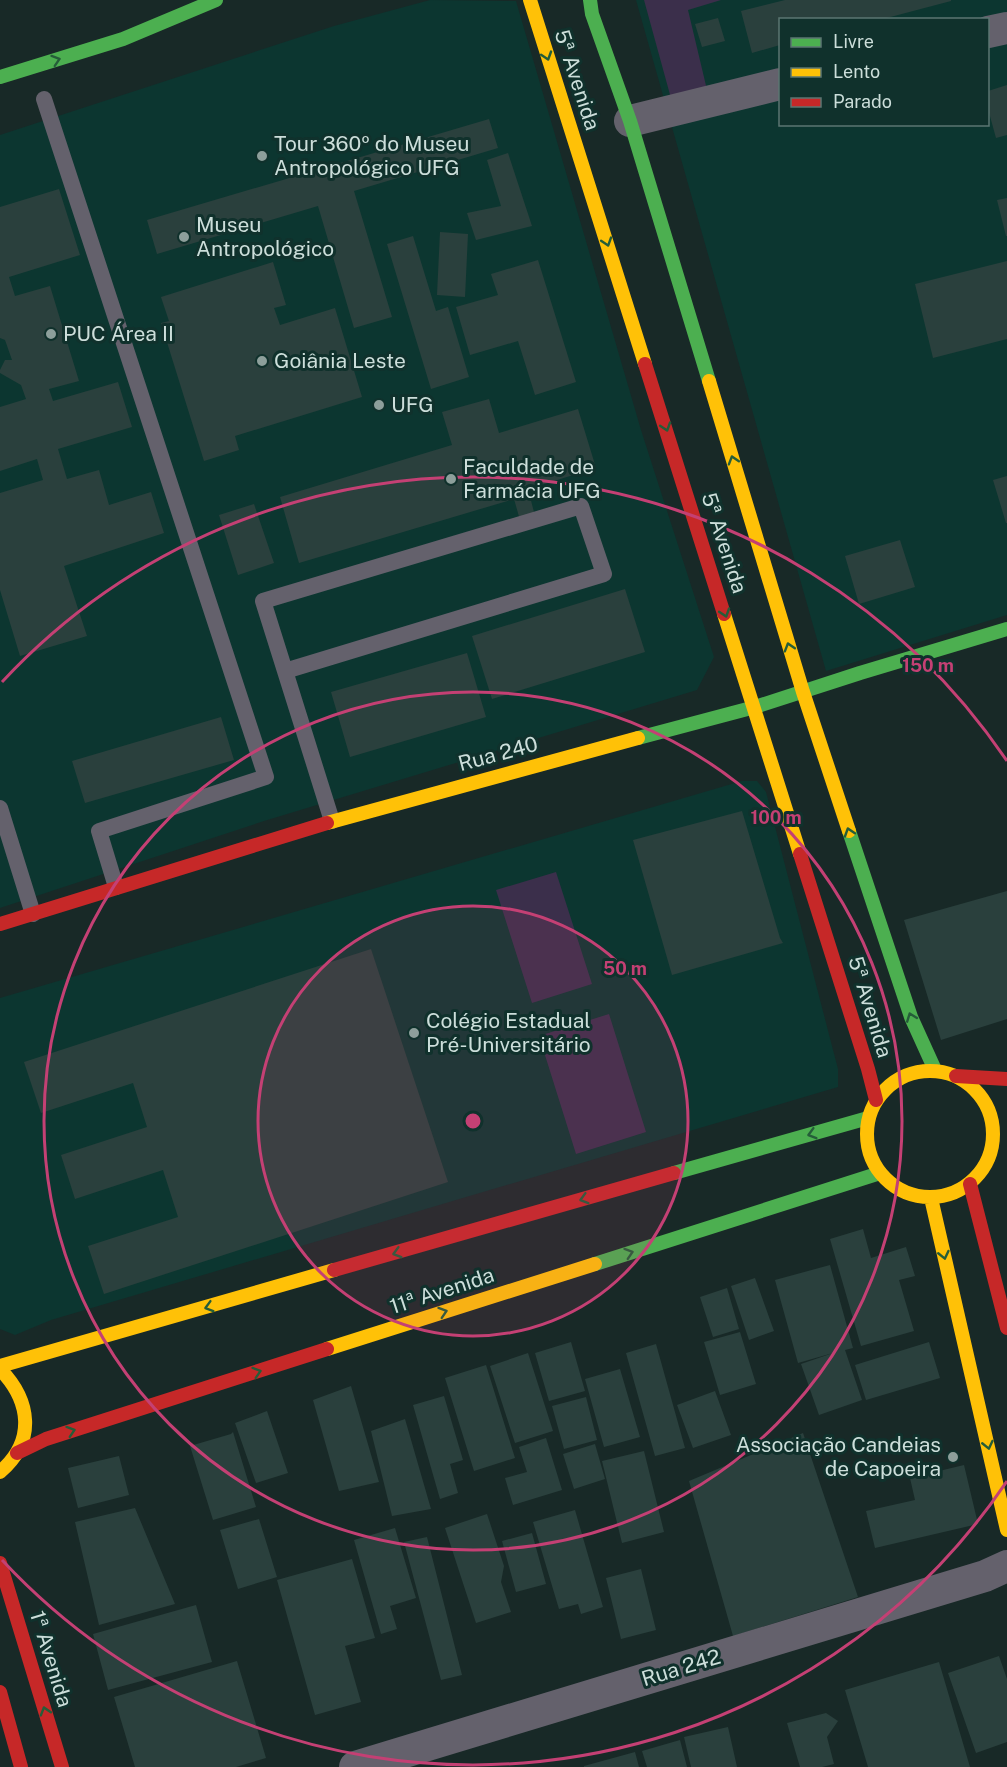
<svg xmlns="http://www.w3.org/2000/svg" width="1007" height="1767" font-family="'Public Sans',sans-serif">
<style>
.built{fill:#0c3630;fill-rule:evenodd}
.green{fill:#3b2f4b}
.building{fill:#2a403d}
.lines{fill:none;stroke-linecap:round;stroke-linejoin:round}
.lane{stroke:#64616c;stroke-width:16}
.street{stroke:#64616c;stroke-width:32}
.fast{stroke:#4caf50;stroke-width:14}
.slow{stroke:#ffc107;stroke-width:14}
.jam{stroke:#c62828;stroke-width:14}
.oneway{stroke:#255d39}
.ring{fill:none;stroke:#c44074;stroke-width:3}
.poi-dot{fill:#8d9f9b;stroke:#10312c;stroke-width:2}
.labels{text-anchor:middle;stroke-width:6;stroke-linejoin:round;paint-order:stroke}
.street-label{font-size:21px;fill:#ccdeda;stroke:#10312c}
.poi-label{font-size:21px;fill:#ccdeda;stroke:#10312c;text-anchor:start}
.centre{fill:#c44074;stroke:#10312c;stroke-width:3}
.ring-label{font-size:18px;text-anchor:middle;font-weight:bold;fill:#c44074;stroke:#10312c;stroke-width:6;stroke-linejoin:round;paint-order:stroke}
</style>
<rect width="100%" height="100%" fill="#182927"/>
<path class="built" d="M 430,0 L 516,1 L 641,430 L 714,657 L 697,690 L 264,821 L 0,908 L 0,135 L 334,26 Z
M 636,0 L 1007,0 L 1007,615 L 826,671 ZM 780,20 L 988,20 L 988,124 L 780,124 Z
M 742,781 L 757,781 L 766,792 L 838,1069 L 838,1087 L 51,1320 L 15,1335 L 0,1329 L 0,998 Z"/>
<path class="green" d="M 644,0 L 721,0 L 688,10 L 708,94 L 672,102 Z
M 556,872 L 592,984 L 532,1003 L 496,890 Z
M 609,1014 L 646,1132 L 576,1154 L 539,1036 Z"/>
<path class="building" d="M 785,0 L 951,0 L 951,1 L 879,20 L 780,20 L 780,45 L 752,53 L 741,11 Z
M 718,18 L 725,41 L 702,47 L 695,24 Z
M 1007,85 L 1007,135 L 996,138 L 988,109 L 988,91 Z
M 489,119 L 498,148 L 354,191 L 392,317 L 354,328 L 318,206 L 157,254 L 147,220 Z
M 508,153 L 532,226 L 476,240 L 467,213 L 501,206 L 487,160 Z
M 59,189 L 80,255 L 9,277 L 15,296 L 50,286 L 79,381 L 49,389 L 53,401 L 118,382 L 132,427 L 58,449 L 67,479 L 99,470 L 109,505 L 151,492 L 164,533 L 64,566 L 87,636 L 20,656 L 0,590 L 0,493 L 43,480 L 37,459 L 0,471 L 0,407 L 26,399 L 21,385 L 0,373 L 0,370 L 5,360 L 12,360 L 5,340 L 0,338 L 0,207 Z
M 1007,198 L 1007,236 L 1006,236 L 997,200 Z
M 440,232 L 468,234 L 465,297 L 437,295 Z
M 413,236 L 436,311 L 448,307 L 469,377 L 431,389 L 387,244 Z
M 538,260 L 576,382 L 535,395 L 518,341 L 470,355 L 456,307 L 498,295 L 491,274 Z
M 1007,261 L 1007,339 L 933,358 L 915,284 Z
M 273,262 L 286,305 L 274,308 L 280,325 L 335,308 L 362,397 L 235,436 L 239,450 L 204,461 L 161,323 L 169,321 L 161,297 Z
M 489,399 L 499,433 L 578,409 L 596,468 L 528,489 L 535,516 L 520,520 L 514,499 L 299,563 L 280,497 L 452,445 L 442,412 Z
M 1007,476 L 1007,523 L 1006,523 L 993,480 Z
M 254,504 L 274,563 L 238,575 L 219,515 Z
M 900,540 L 915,587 L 859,604 L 845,556 Z
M 625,589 L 645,652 L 492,699 L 472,636 Z
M 467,653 L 486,717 L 350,757 L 331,692 Z
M 221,717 L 234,760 L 85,803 L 72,761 Z
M 742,811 L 780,938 L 783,943 L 672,975 L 633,840 Z
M 1007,891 L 1007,1019 L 941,1040 L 904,920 Z
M 371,949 L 448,1182 L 104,1294 L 88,1246 L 178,1217 L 163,1170 L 75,1199 L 61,1155 L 147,1127 L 133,1083 L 41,1113 L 24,1062 Z
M 863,1229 L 871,1258 L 906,1247 L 915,1276 L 899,1280 L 914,1331 L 861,1346 L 830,1239 Z
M 830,1265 L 853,1348 L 845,1350 L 862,1400 L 819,1415 L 801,1364 L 833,1353 L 798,1363 L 775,1280 Z
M 755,1278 L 774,1331 L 749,1340 L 731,1286 Z
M 727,1288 L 739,1329 L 713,1337 L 700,1297 Z
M 740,1332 L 756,1384 L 720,1395 L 704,1342 Z
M 571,1342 L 585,1391 L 549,1401 L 535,1353 Z
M 929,1342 L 940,1378 L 866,1400 L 855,1365 Z
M 656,1344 L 685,1448 L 655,1456 L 626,1353 Z
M 528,1353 L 553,1431 L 515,1443 L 490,1366 Z
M 486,1365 L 515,1458 L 474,1471 L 445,1378 Z
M 620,1369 L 640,1437 L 604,1447 L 585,1379 Z
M 351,1386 L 379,1482 L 339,1491 L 313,1400 Z
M 715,1391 L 731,1435 L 693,1448 L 677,1405 Z
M 444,1396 L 463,1460 L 450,1464 L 458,1493 L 440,1499 L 413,1405 Z
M 586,1397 L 597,1440 L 564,1449 L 552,1406 Z
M 267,1411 L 288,1473 L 256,1483 L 235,1423 Z
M 405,1419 L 431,1509 L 392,1516 L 371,1431 Z
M 233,1432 L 256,1507 L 213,1520 L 190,1446 L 231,1434 Z
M 803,1433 L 858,1597 L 733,1636 L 689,1481 Z
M 546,1438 L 562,1490 L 513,1505 L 505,1478 L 527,1472 L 519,1447 Z
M 595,1444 L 605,1479 L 574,1489 L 563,1454 Z
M 644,1451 L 664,1532 L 622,1543 L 602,1461 Z
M 119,1456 L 129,1495 L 78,1508 L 68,1468 Z
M 964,1465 L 978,1524 L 875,1548 L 866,1511 L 915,1500 L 910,1478 Z
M 135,1508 L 175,1604 L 99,1625 L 75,1522 Z
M 575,1510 L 603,1607 L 581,1614 L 578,1604 L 559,1609 L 533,1522 Z
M 487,1514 L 504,1566 L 501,1582 L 511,1612 L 476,1623 L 445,1528 Z
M 259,1519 L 277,1577 L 238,1589 L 220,1530 Z
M 395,1528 L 416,1598 L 390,1606 L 397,1629 L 381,1634 L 354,1540 Z
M 532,1533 L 546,1584 L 516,1592 L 502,1541 Z
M 427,1537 L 462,1675 L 441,1680 L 404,1542 Z
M 352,1559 L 375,1638 L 345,1646 L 361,1702 L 315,1715 L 277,1580 Z
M 641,1569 L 656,1630 L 621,1639 L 606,1578 Z
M 196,1605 L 212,1662 L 108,1690 L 93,1634 Z
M 999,1656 L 1007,1679 L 1007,1742 L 976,1753 L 948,1673 Z
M 237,1661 L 266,1758 L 236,1767 L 135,1767 L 114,1697 Z
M 939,1662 L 970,1767 L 868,1767 L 845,1690 Z
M 826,1713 L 838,1721 L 827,1737 L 834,1764 L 822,1767 L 800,1767 L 787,1723 Z
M 728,1727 L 737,1767 L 691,1767 L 684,1737 Z
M 680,1740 L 687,1767 L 647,1767 L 642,1751 Z
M 635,1752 L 639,1767 L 584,1767 L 584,1766 Z"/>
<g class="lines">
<path class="lane" d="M 44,99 L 266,777 L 99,831 L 116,887
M 581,506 L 604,574 L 285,671 L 263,601 Z
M 285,671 L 332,821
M 0,808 L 33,914"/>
<path class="street" d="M 988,32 L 1007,28
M 630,121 L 780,84
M 355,1767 L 985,1576 L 1007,1566"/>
<path class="fast" d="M 590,0 L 592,14 L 630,121 L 709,381
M 0,77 L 123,39 L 216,0
M 638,738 L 755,707 L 860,673 L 1007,629
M 849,831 L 911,1017 L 935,1070
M 674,1173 L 868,1118
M 595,1264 L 880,1173"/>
<path class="slow" d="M 530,0 L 645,364
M 709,381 L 803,692 L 849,831
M 724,614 L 800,854
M 327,823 L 638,738
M867 1134a63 63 0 1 1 126 0a63 63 0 1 1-126 0Z
M 931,1198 L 1007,1530
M 327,1349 L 595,1264
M 0,1366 L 334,1270
M 0,1369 C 31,1401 36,1441 0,1472"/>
<path class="jam" d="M 645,364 L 724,614
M 800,854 L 868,1069 L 876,1100
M 0,924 L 327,823
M 956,1076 L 1007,1079
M 970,1184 L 1007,1328
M 334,1270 L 674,1173
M 17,1453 L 46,1439 L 327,1349
M 0,1563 L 62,1767
M 0,1692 L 21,1767"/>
</g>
<defs><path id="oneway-chevron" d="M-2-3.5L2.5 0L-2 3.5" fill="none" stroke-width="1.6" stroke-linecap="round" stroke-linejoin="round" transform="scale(1.5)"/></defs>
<g class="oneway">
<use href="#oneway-chevron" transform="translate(547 56) rotate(72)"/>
<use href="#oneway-chevron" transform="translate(56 60) rotate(-18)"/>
<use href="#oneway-chevron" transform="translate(607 242) rotate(72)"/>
<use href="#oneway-chevron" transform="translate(666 427) rotate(72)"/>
<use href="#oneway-chevron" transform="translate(733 460) rotate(-107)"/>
<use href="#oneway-chevron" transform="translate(725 613) rotate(72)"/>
<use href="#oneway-chevron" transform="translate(789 647) rotate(-107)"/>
<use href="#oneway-chevron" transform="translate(849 832) rotate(-108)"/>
<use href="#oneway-chevron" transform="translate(911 1017) rotate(-111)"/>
<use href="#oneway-chevron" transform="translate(812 1134) rotate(164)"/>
<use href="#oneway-chevron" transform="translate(584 1199) rotate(164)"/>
<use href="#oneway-chevron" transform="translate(397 1253) rotate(164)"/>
<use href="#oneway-chevron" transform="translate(629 1253) rotate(-18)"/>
<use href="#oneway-chevron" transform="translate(944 1255) rotate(77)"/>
<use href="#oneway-chevron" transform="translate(209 1307) rotate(164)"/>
<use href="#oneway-chevron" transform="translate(443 1312) rotate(-18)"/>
<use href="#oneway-chevron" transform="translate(257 1372) rotate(-18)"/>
<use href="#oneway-chevron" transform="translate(71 1431) rotate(-18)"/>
<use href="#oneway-chevron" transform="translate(988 1445) rotate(77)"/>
<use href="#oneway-chevron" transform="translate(45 1711) rotate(-107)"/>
</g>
<circle cx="473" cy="1121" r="215" fill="#c44074" fill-opacity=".12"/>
<g class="ring">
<circle cx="473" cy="1121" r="215"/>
<circle cx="473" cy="1121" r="429"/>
<path d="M1007 1481A644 644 0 0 1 2 1560M2 682A644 644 0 0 1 1007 761"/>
</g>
<g class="poi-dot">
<circle cx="262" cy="156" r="6"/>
<circle cx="184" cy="237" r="6"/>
<circle cx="51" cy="334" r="6"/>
<circle cx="262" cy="361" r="6"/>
<circle cx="379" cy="405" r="6"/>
<circle cx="451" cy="479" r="6"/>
<circle cx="414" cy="1033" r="6"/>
<circle cx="953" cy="1457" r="6"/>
</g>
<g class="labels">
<g class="street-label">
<text transform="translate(577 80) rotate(72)" y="7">5ª Avenida</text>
<text transform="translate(724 543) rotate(72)" y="7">5ª Avenida</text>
<text transform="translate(498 754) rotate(-15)" y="7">Rua 240</text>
<text transform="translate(870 1007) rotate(73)" y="7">5ª Avenida</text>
<text transform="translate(442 1291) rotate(-18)" y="7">11ª Avenida</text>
<text transform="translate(51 1659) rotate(73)" y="7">1ª Avenida</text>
<text transform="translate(681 1668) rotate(-17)" y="7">Rua 242</text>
</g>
<g class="poi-label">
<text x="274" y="151">Tour 360º do Museu<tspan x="274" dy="24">Antropológico UFG</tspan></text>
<text x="196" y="232">Museu<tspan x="196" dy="24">Antropológico</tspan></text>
<text x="63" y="341">PUC Área II</text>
<text x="274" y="368">Goiânia Leste</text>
<text x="391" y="412">UFG</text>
<text x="463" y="474">Faculdade de<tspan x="463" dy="24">Farmácia UFG</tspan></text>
<text x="426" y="1028">Colégio Estadual<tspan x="426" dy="24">Pré-Universitário</tspan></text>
<text x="941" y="1452" text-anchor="end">Associação Candeias<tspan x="941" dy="24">de Capoeira</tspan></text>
</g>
</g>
<circle cx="473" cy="1121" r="9" class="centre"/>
<g class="ring-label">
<text x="928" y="672">150 m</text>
<text x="776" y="824">100 m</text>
<text x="625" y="975">50 m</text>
</g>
<rect x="779" y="18" width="210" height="108" fill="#10312c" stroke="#5b7672" stroke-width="1.5"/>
<rect x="791" y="38" width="30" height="9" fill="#4caf50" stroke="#5b7672" stroke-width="1.5"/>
<text x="833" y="48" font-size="18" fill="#ccdeda">Livre</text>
<rect x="791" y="68" width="30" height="9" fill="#ffc107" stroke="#5b7672" stroke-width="1.5"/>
<text x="833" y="78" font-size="18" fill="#ccdeda">Lento</text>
<rect x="791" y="98" width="30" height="9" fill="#c62828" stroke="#5b7672" stroke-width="1.5"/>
<text x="833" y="108" font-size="18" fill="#ccdeda">Parado</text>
</svg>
